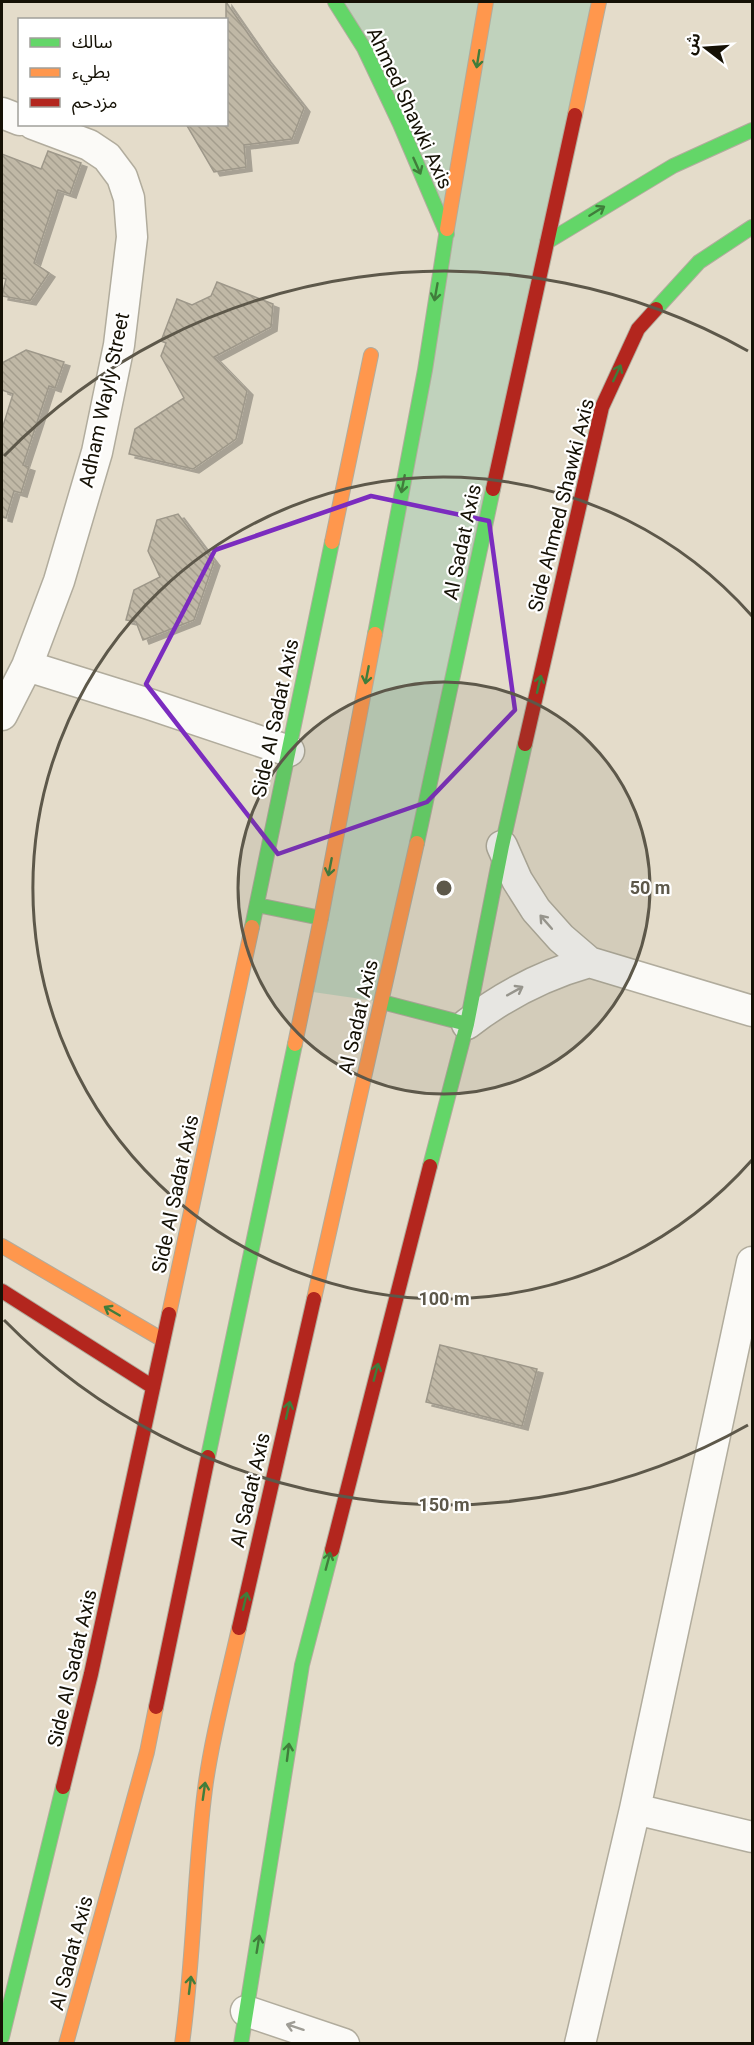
<svg xmlns="http://www.w3.org/2000/svg" width="754" height="2045" font-family="Roboto,'Noto Sans Arabic',sans-serif">
<style>
.green{fill:#c0d2bc}
.building{fill:url(#building-back-hatch);stroke:#9e988a;stroke-width:1.5;filter:url(#shadow)}
.lines{fill:none;stroke-linecap:round;stroke-linejoin:round}
.street-casing{stroke:#b1ac9d;stroke-width:33}
.fast-casing{stroke:#b1ac9d;stroke-width:16}
.slow-casing{stroke:#b1ac9d;stroke-width:16}
.jam-casing{stroke:#b1ac9d;stroke-width:16}
.street{stroke:#fbfaf7;stroke-width:30}
.fast{stroke:#63d668;stroke-width:14}
.slow{stroke:#ff974d;stroke-width:14}
.jam{stroke:#b3261e;stroke-width:14}
.oneway{stroke:#407d3b}
.oneway2{stroke:#9f9d96}
.marked{fill:none;stroke:#7b2cbf;stroke-width:4.5;stroke-linejoin:round}
.ring{fill:none;stroke:#5d584a;stroke-width:3}
.labels{text-anchor:middle;stroke-width:4.5;stroke-linejoin:round;paint-order:stroke}
.street-label{font-size:20px;fill:#151105;stroke:#fff}
.centre{fill:#5d584a;stroke:#fff;stroke-width:3}
.ring-label{font-size:18px;text-anchor:middle;font-weight:bold;fill:#5d584a;stroke:#fff;stroke-width:4.5;stroke-linejoin:round;paint-order:stroke}
</style>
<defs>
<pattern id="building-back-hatch" width="6" height="6" patternUnits="userSpaceOnUse" patternTransform="scale(1.5)"><rect width="6" height="6" fill="#c0b8a6"/><path d="M-1 5l2 2M0 0l6 6M5-1l2 2" fill="none" stroke="#a49d8d"/></pattern>
<filter id="shadow"><feDropShadow dx="6" dy="4" stdDeviation="0" flood-color="#0004"/></filter>
</defs>
<rect width="100%" height="100%" fill="#e4dcca"/>
<path class="green" d="M 335,2 L 598,2 L 382,1002 L 306,991 L 447,234 Z"/>
<path class="building" d="M 226,2 L 265,58 L 304,108 L 292,139 L 244,145 L 246,167 L 214,172 L 186,124 L 226,124 Z
M 48,151 L 81,163 L 70,194 L 58,190 L 34,263 L 49,273 L 30,301 L 2,296 L 6,279 L 2,278 L 2,154 L 41,169 Z
M 217,282 L 273,304 L 271,327 L 214,357 L 247,391 L 236,439 L 193,469 L 129,454 L 135,429 L 184,398 L 161,356 L 166,343 L 161,341 L 177,299 L 192,305 L 211,296 Z
M 26,350 L 64,362 L 55,388 L 49,386 L 23,465 L 29,467 L 21,493 L 14,491 L 6,518 L 2,517 L 2,429 L 13,394 L 2,390 L 2,363 Z
M 178,514 L 214,562 L 194,620 L 143,640 L 136,622 L 126,620 L 134,590 L 160,577 L 148,551 L 157,520 Z
M 440,1345 L 537,1369 L 522,1426 L 426,1402 Z"/>
<g class="lines">
<g class="street-casing">
<path id="street" d="M 2,113 L 20,120
M 27,666 L 149,704 L 289,751
M 2,715 L 27,666 L 59,581 L 97,452 L 119,345 L 132,237 L 129,198 L 122,177 L 107,157 L 89,145 L 33,124
M 502,846 L 517,880 L 536,910 L 561,938 L 589,962 L 752,1011
M 467,1024 C 504,995 543,975 589,962
M 635,1809 L 752,1837
M 246,2011 L 344,2044
M 580,2044 L 635,1809 L 752,1262"/>
</g>
<g class="fast-casing">
<path id="fast" d="M 335,2 L 364,48 L 400,124 L 447,234
M 547,242 L 673,166 L 752,130
M 656,309 L 699,262 L 752,227
M 375,634 L 425,370 L 447,229
M 417,843 L 493,489
M 257,905 L 321,918
M 252,927 L 332,542
M 382,1002 L 467,1024
M 430,1166 L 467,1024 L 502,846 L 525,744
M 208,1457 L 295,1044
M 2,2037 L 63,1787
M 241,2044 L 302,1665 L 332,1550"/>
</g>
<g class="slow-casing">
<path id="slow" d="M 575,115 L 599,2
M 447,229 L 486,2
M 332,542 L 371,355
M 295,1044 L 321,918 L 375,634
M 2,1246 L 163,1340
M 314,1299 L 417,843
M 169,1314 L 252,927
M 66,2044 L 147,1752 L 156,1707
M 182,2044 C 194,1959 194,1874 205,1789 C 212,1735 227,1682 239,1628"/>
</g>
<g class="jam-casing">
<path id="jam" d="M 493,489 L 575,115
M 525,744 L 602,407 L 638,329 L 656,309
M 2,1291 L 153,1387
M 332,1550 L 430,1166
M 239,1628 L 314,1299
M 156,1707 L 208,1457
M 63,1787 L 91,1674 L 169,1314"/>
</g>
<use href="#street" class="street"/>
<use href="#fast" class="fast"/>
<use href="#slow" class="slow"/>
<use href="#jam" class="jam"/>
</g>
<defs><path id="oneway-shaft" d="M-6 0H5M1.5-3L5.5 0L1.5 3" fill="none" stroke-width="1.6" stroke-linecap="round" stroke-linejoin="round" transform="scale(1.5)"/></defs>
<g class="oneway">
<use href="#oneway-shaft" transform="translate(478 59) rotate(99)"/>
<use href="#oneway-shaft" transform="translate(417 166) rotate(66)"/>
<use href="#oneway-shaft" transform="translate(597 211) rotate(-32)"/>
<use href="#oneway-shaft" transform="translate(436 292) rotate(100)"/>
<use href="#oneway-shaft" transform="translate(617 373) rotate(-65)"/>
<use href="#oneway-shaft" transform="translate(403 484) rotate(101)"/>
<use href="#oneway-shaft" transform="translate(367 675) rotate(101)"/>
<use href="#oneway-shaft" transform="translate(539 684) rotate(-77)"/>
<use href="#oneway-shaft" transform="translate(330 867) rotate(101)"/>
<use href="#oneway-shaft" transform="translate(112 1311) rotate(-150)"/>
<use href="#oneway-shaft" transform="translate(376 1372) rotate(-75)"/>
<use href="#oneway-shaft" transform="translate(288 1410) rotate(-77)"/>
<use href="#oneway-shaft" transform="translate(328 1561) rotate(-75)"/>
<use href="#oneway-shaft" transform="translate(245 1601) rotate(-77)"/>
<use href="#oneway-shaft" transform="translate(288 1752) rotate(-83)"/>
<use href="#oneway-shaft" transform="translate(204 1791) rotate(-82)"/>
<use href="#oneway-shaft" transform="translate(258 1944) rotate(-81)"/>
<use href="#oneway-shaft" transform="translate(190 1985) rotate(-83)"/>
</g>
<g class="oneway2">
<use href="#oneway-shaft" transform="translate(546 922) rotate(-131)"/>
<use href="#oneway-shaft" transform="translate(515 991) rotate(-29)"/>
<use href="#oneway-shaft" transform="translate(295 2027) rotate(-162)"/>
</g>
<path class="marked" d="M 371,496 L 489,521 L 515,710 L 427,802 L 278,854 L 146,684 L 215,550 Z"/>
<circle cx="444" cy="888" r="206" fill="#5d584a" fill-opacity=".12"/>
<g class="ring">
<circle cx="444" cy="888" r="206"/>
<path d="M752 1160A411 411 0 1 1 752 616"/>
<path d="M748 1425A617 617 0 0 1 4 1320M4 456A617 617 0 0 1 748 351"/>
</g>
<g class="labels">
<g class="street-label">
<text transform="translate(410 108) rotate(65)" y="7">Ahmed Shawki Axis</text>
<text transform="translate(104 400) rotate(-78)" y="7">Adham Wayly Street</text>
<text transform="translate(561 505) rotate(-76)" y="7">Side Ahmed Shawki Axis</text>
<text transform="translate(462 542) rotate(-78)" y="7">Al Sadat Axis</text>
<text transform="translate(275 718) rotate(-78)" y="7">Side Al Sadat Axis</text>
<text transform="translate(358 1017) rotate(-77)" y="7">Al Sadat Axis</text>
<text transform="translate(175 1194) rotate(-78)" y="7">Side Al Sadat Axis</text>
<text transform="translate(250 1490) rotate(-77)" y="7">Al Sadat Axis</text>
<text transform="translate(72 1668) rotate(-77)" y="7">Side Al Sadat Axis</text>
<text transform="translate(71 1953) rotate(-75)" y="7">Al Sadat Axis</text>
</g>
</g>
<circle cx="444" cy="888" r="9" class="centre"/>
<g class="ring-label">
<text x="650" y="894">50 m</text>
<text x="444" y="1305">100 m</text>
<text x="444" y="1511">150 m</text>
</g>
<rect width="754" height="2045" fill="none" stroke="#151105" stroke-width="6"/>
<rect x="18" y="18" width="210" height="108" fill="#ffffff" stroke="#a1a09b" stroke-width="1.5"/>
<rect x="30" y="38" width="30" height="9" fill="#63d668" stroke="#a1a09b" stroke-width="1.5"/>
<text x="72" y="48" font-size="18" fill="#151105">سالك</text>
<rect x="30" y="68" width="30" height="9" fill="#ff974d" stroke="#a1a09b" stroke-width="1.5"/>
<text x="72" y="78" font-size="18" fill="#151105">بطيء</text>
<rect x="30" y="98" width="30" height="9" fill="#b3261e" stroke="#a1a09b" stroke-width="1.5"/>
<text x="72" y="108" font-size="18" fill="#151105">مزدحم</text>
<g transform="translate(706 48) rotate(287)" stroke="#ffffff" stroke-width="4.5" paint-order="stroke">
<path d="M0-4.5L10 22L0 15L-10 22Z" fill="#151105"/>
<text y="-9" font-size="16" font-weight="bold" text-anchor="middle" fill="#151105">ش</text>
</g>
</svg>
